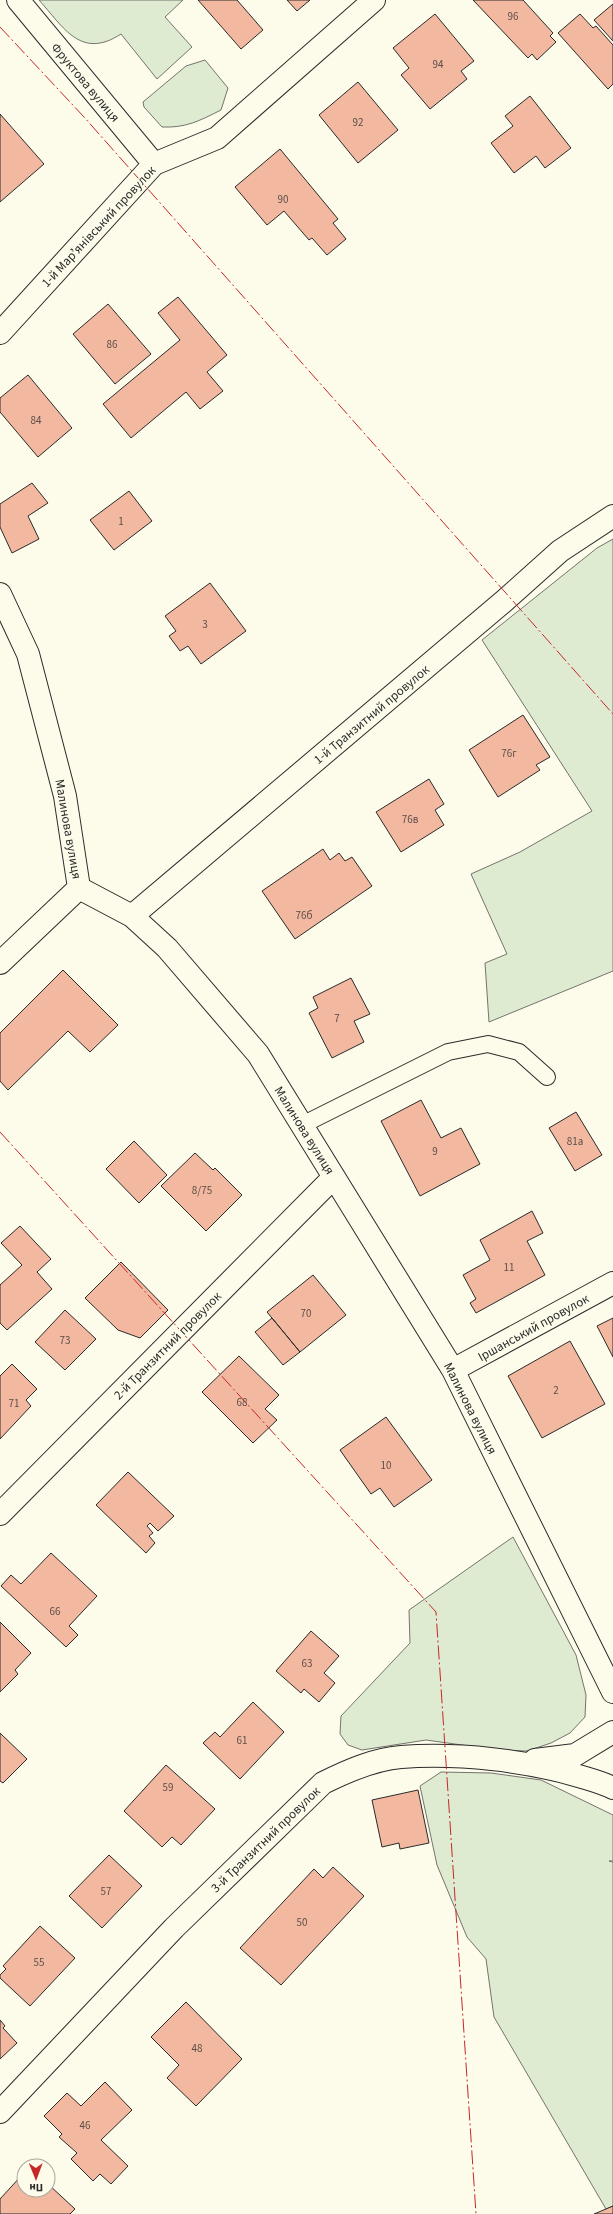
<svg xmlns="http://www.w3.org/2000/svg" width="613" height="2214" font-family="'Source Sans 3',sans-serif">
<style>
.green{fill:#deebd1;stroke:#74746e}
.building{fill:#f2b8a0;stroke:#2b2b2b}
.lines{fill:none;stroke-linecap:round;stroke-linejoin:round}
.service-casing{stroke:#2b2b2b;stroke-width:18}
.minor-casing{stroke:#2b2b2b;stroke-width:24}
.service{stroke:#fdfbea;stroke-width:16}
.minor{stroke:#fdfbea;stroke-width:22}
.power{stroke:#c62828;stroke-width:1;stroke-dasharray:14 3 2 3;stroke-linecap:butt}
.labels{text-anchor:middle;stroke-width:3;stroke-linejoin:round;paint-order:stroke}
.number-label{font-size:11px;fill:#5d4e48}
.street-label{font-size:13px;fill:#2b2b2b;stroke:#fdfbea}
</style>
<rect width="100%" height="100%" fill="#fdfbea"/>
<path class="green" d="M 39,0 L 183,0 L 165,17 L 192,47 L 157,79 L 121,34 C 81,60 64,28 39,0 Z
M 205,60 L 228,88 L 221,110 C 199,121 186,128 162,127 L 144,107 L 143,102 L 186,66 Z
M 613,539 L 613,971 L 489,1022 L 485,963 L 507,954 L 471,874 L 520,852 L 592,811 L 482,640 L 597,548 Z
M 513,1537 L 576,1655 L 586,1695 L 585,1717 L 570,1733 L 551,1743 L 527,1751 L 498,1750 L 426,1740 L 362,1750 L 348,1745 L 340,1734 L 341,1716 L 410,1643 L 409,1610 Z
M 441,1772 L 491,1773 L 541,1780 L 613,1815 L 613,1861 L 609,1861 L 613,1862 L 613,2206 L 606,2209 L 494,2017 L 486,1959 L 467,1937 L 437,1865 L 420,1786 Z"/>
<path class="building" d="M 198,0 L 237,0 L 263,30 L 241,49 Z
M 287,0 L 310,0 L 297,11 Z
M 473,0 L 523,0 L 553,33 L 550,36 L 556,42 L 537,60 L 532,54 L 528,58 Z
M 613,4 L 613,41 L 594,20 Z
M 435,14 L 474,61 L 461,71 L 467,79 L 430,109 L 401,75 L 409,68 L 393,48 Z
M 580,14 L 593,28 L 596,26 L 613,45 L 613,84 L 608,89 L 558,33 Z
M 358,82 L 398,130 L 358,163 L 319,115 Z
M 530,96 L 571,148 L 545,168 L 536,156 L 514,173 L 491,143 L 513,126 L 505,116 Z
M 0,114 L 44,164 L 0,202 Z
M 280,149 L 338,219 L 333,223 L 346,239 L 327,255 L 312,238 L 309,240 L 284,211 L 267,225 L 235,187 Z
M 178,297 L 227,355 L 207,372 L 223,391 L 200,409 L 186,392 L 131,438 L 103,404 L 180,340 L 158,313 Z
M 108,304 L 151,354 L 115,384 L 73,334 Z
M 28,375 L 72,428 L 38,457 L 0,412 L 0,398 Z
M 32,483 L 48,503 L 28,516 L 39,539 L 12,553 L 0,527 L 0,504 Z
M 129,491 L 152,521 L 114,550 L 90,520 Z
M 210,583 L 246,631 L 201,664 L 188,646 L 180,651 L 169,636 L 176,631 L 165,616 Z
M 523,715 L 550,757 L 536,765 L 540,770 L 498,797 L 469,750 Z
M 429,779 L 444,804 L 435,810 L 444,825 L 401,852 L 376,812 Z
M 323,849 L 330,860 L 339,853 L 345,861 L 352,857 L 372,886 L 295,939 L 262,891 Z
M 63,970 L 118,1025 L 90,1052 L 68,1031 L 8,1090 L 0,1081 L 0,1033 Z
M 351,978 L 370,1014 L 354,1021 L 364,1042 L 332,1058 L 309,1013 L 318,1008 L 313,997 Z
M 421,1100 L 441,1138 L 461,1128 L 480,1164 L 420,1196 L 381,1121 Z
M 576,1112 L 602,1155 L 575,1171 L 549,1128 Z
M 134,1141 L 167,1175 L 139,1203 L 106,1169 Z
M 195,1153 L 213,1170 L 215,1168 L 242,1195 L 206,1231 L 161,1186 Z
M 532,1211 L 543,1233 L 527,1241 L 545,1275 L 476,1313 L 470,1303 L 476,1299 L 463,1275 L 490,1260 L 480,1240 Z
M 20,1226 L 51,1259 L 37,1272 L 52,1289 L 7,1330 L 0,1323 L 0,1285 L 22,1265 L 1,1243 Z
M 121,1262 L 168,1310 L 140,1338 L 118,1330 L 85,1298 Z
M 313,1275 L 346,1315 L 300,1352 L 267,1312 Z
M 65,1310 L 96,1339 L 65,1370 L 35,1342 Z
M 272,1318 L 300,1352 L 283,1365 L 255,1332 Z
M 613,1318 L 613,1357 L 597,1326 Z
M 570,1341 L 605,1404 L 542,1438 L 508,1376 Z
M 239,1356 L 279,1395 L 265,1409 L 277,1420 L 253,1443 L 202,1392 Z
M 12,1364 L 37,1389 L 26,1400 L 31,1406 L 0,1439 L 0,1376 Z
M 386,1417 L 432,1480 L 394,1507 L 380,1488 L 371,1494 L 340,1450 Z
M 128,1472 L 174,1516 L 158,1531 L 150,1523 L 147,1526 L 153,1533 L 149,1536 L 155,1543 L 146,1553 L 96,1505 Z
M 51,1553 L 97,1596 L 69,1626 L 78,1635 L 66,1647 L 1,1586 L 11,1575 L 21,1584 Z
M 0,1622 L 31,1653 L 15,1670 L 18,1674 L 0,1692 Z
M 311,1631 L 339,1656 L 324,1673 L 335,1683 L 319,1702 L 304,1689 L 301,1693 L 276,1671 Z
M 253,1702 L 284,1732 L 240,1779 L 203,1743 L 215,1732 L 220,1737 Z
M 0,1733 L 27,1759 L 3,1783 L 0,1781 Z
M 166,1765 L 215,1809 L 181,1845 L 172,1837 L 162,1847 L 124,1811 Z
M 418,1790 L 429,1843 L 400,1849 L 399,1843 L 382,1847 L 372,1800 Z
M 109,1855 L 142,1886 L 102,1928 L 69,1896 Z
M 333,1867 L 364,1896 L 281,1985 L 240,1948 L 314,1869 L 323,1878 Z
M 40,1926 L 75,1958 L 30,2006 L 0,1978 L 0,1975 L 6,1969 L 3,1966 Z
M 186,2002 L 242,2059 L 196,2106 L 167,2078 L 179,2065 L 151,2037 Z
M 0,2020 L 5,2026 L 3,2028 L 17,2043 L 0,2059 Z
M 105,2082 L 132,2110 L 101,2140 L 128,2166 L 111,2184 L 100,2174 L 93,2181 L 71,2159 L 77,2153 L 59,2137 L 62,2134 L 44,2116 L 67,2093 L 81,2106 Z
M 22,2175 L 24,2177 L 24,2190 L 48,2190 L 48,2184 L 75,2209 L 70,2214 L 0,2214 L 0,2199 Z
M 613,2206 L 613,2214 L 594,2214 L 606,2209 Z"/>
<g class="lines">
<g class="service-casing">
<path id="service" d="M 302,1125 L 448,1052 L 488,1044 L 519,1052 L 547,1077"/>
</g>
<g class="minor-casing">
<path id="minor" d="M 18,0 L 154,164
M 0,333 L 154,164 L 217,138 L 374,0
M 0,594 L 28,654 L 65,796 L 79,888 L 132,916 L 167,948 L 258,1054 L 453,1370 L 613,1692
M 132,916 L 503,602 L 560,551 L 613,516
M 0,963 L 79,888
M 453,1370 L 613,1283
M 0,1514 L 334,1177
M 535,1760 L 575,1755 L 613,1732
M 0,2112 L 174,1928 L 323,1783 C 347,1771 374,1759 401,1757 C 458,1753 527,1760 582,1777 C 592,1780 603,1783 613,1788"/>
</g>
<use href="#service" class="service"/>
<use href="#minor" class="minor"/>
<path class="power" d="M 0,27 L 84,117 L 613,714
M 0,1132 L 436,1612 L 476,2214"/>
</g>
<g class="labels">
<g class="number-label">
<text x="513" y="20">96</text>
<text x="438" y="68">94</text>
<text x="358" y="126">92</text>
<text x="283" y="203">90</text>
<text x="112" y="348">86</text>
<text x="36" y="424">84</text>
<text x="121" y="525">1</text>
<text x="205" y="628">3</text>
<text x="509" y="757">76г</text>
<text x="410" y="823">76в</text>
<text x="304" y="919">76б</text>
<text x="337" y="1022">7</text>
<text x="575" y="1145">81а</text>
<text x="435" y="1155">9</text>
<text x="202" y="1194">8/75</text>
<text x="509" y="1271">11</text>
<text x="306" y="1317">70</text>
<text x="65" y="1344">73</text>
<text x="556" y="1394">2</text>
<text x="242" y="1406">68</text>
<text x="14" y="1407">71</text>
<text x="386" y="1469">10</text>
<text x="55" y="1615">66</text>
<text x="307" y="1667">63</text>
<text x="242" y="1744">61</text>
<text x="168" y="1791">59</text>
<text x="106" y="1895">57</text>
<text x="302" y="1926">50</text>
<text x="39" y="1966">55</text>
<text x="197" y="2052">48</text>
<text x="85" y="2129">46</text>
</g>
<g class="street-label">
<text transform="translate(86 82) rotate(50)" y="5">Фруктова вулиця</text>
<text transform="translate(98 226) rotate(-47)" y="5">1-й Марʼянівський провулок</text>
<text transform="translate(371 714) rotate(-40)" y="5">1-й Транзитний провулок</text>
<text transform="translate(69 829) rotate(80)" y="5">Малинова вулиця</text>
<text transform="translate(305 1130) rotate(58)" y="5">Малинова вулиця</text>
<text transform="translate(533 1327) rotate(-29)" y="5">Іршанський провулок</text>
<text transform="translate(167 1345) rotate(-45)" y="5">2-й Транзитний провулок</text>
<text transform="translate(471 1408) rotate(63)" y="5">Малинова вулиця</text>
<text transform="translate(265 1839) rotate(-44)" y="5">3-й Транзитний провулок</text>
</g>
</g>
<g transform="translate(36 2178) rotate(179)"><circle r="19" fill="#fdfbea" stroke="#a9a89e"/>
<path d="M0-3L7 15L0 10L-7 15Z" fill="#c62828"/>
<text y="-6" font-size="11" font-weight="bold" text-anchor="middle" fill="#2b2b2b">Пн</text>
</g>
</svg>
